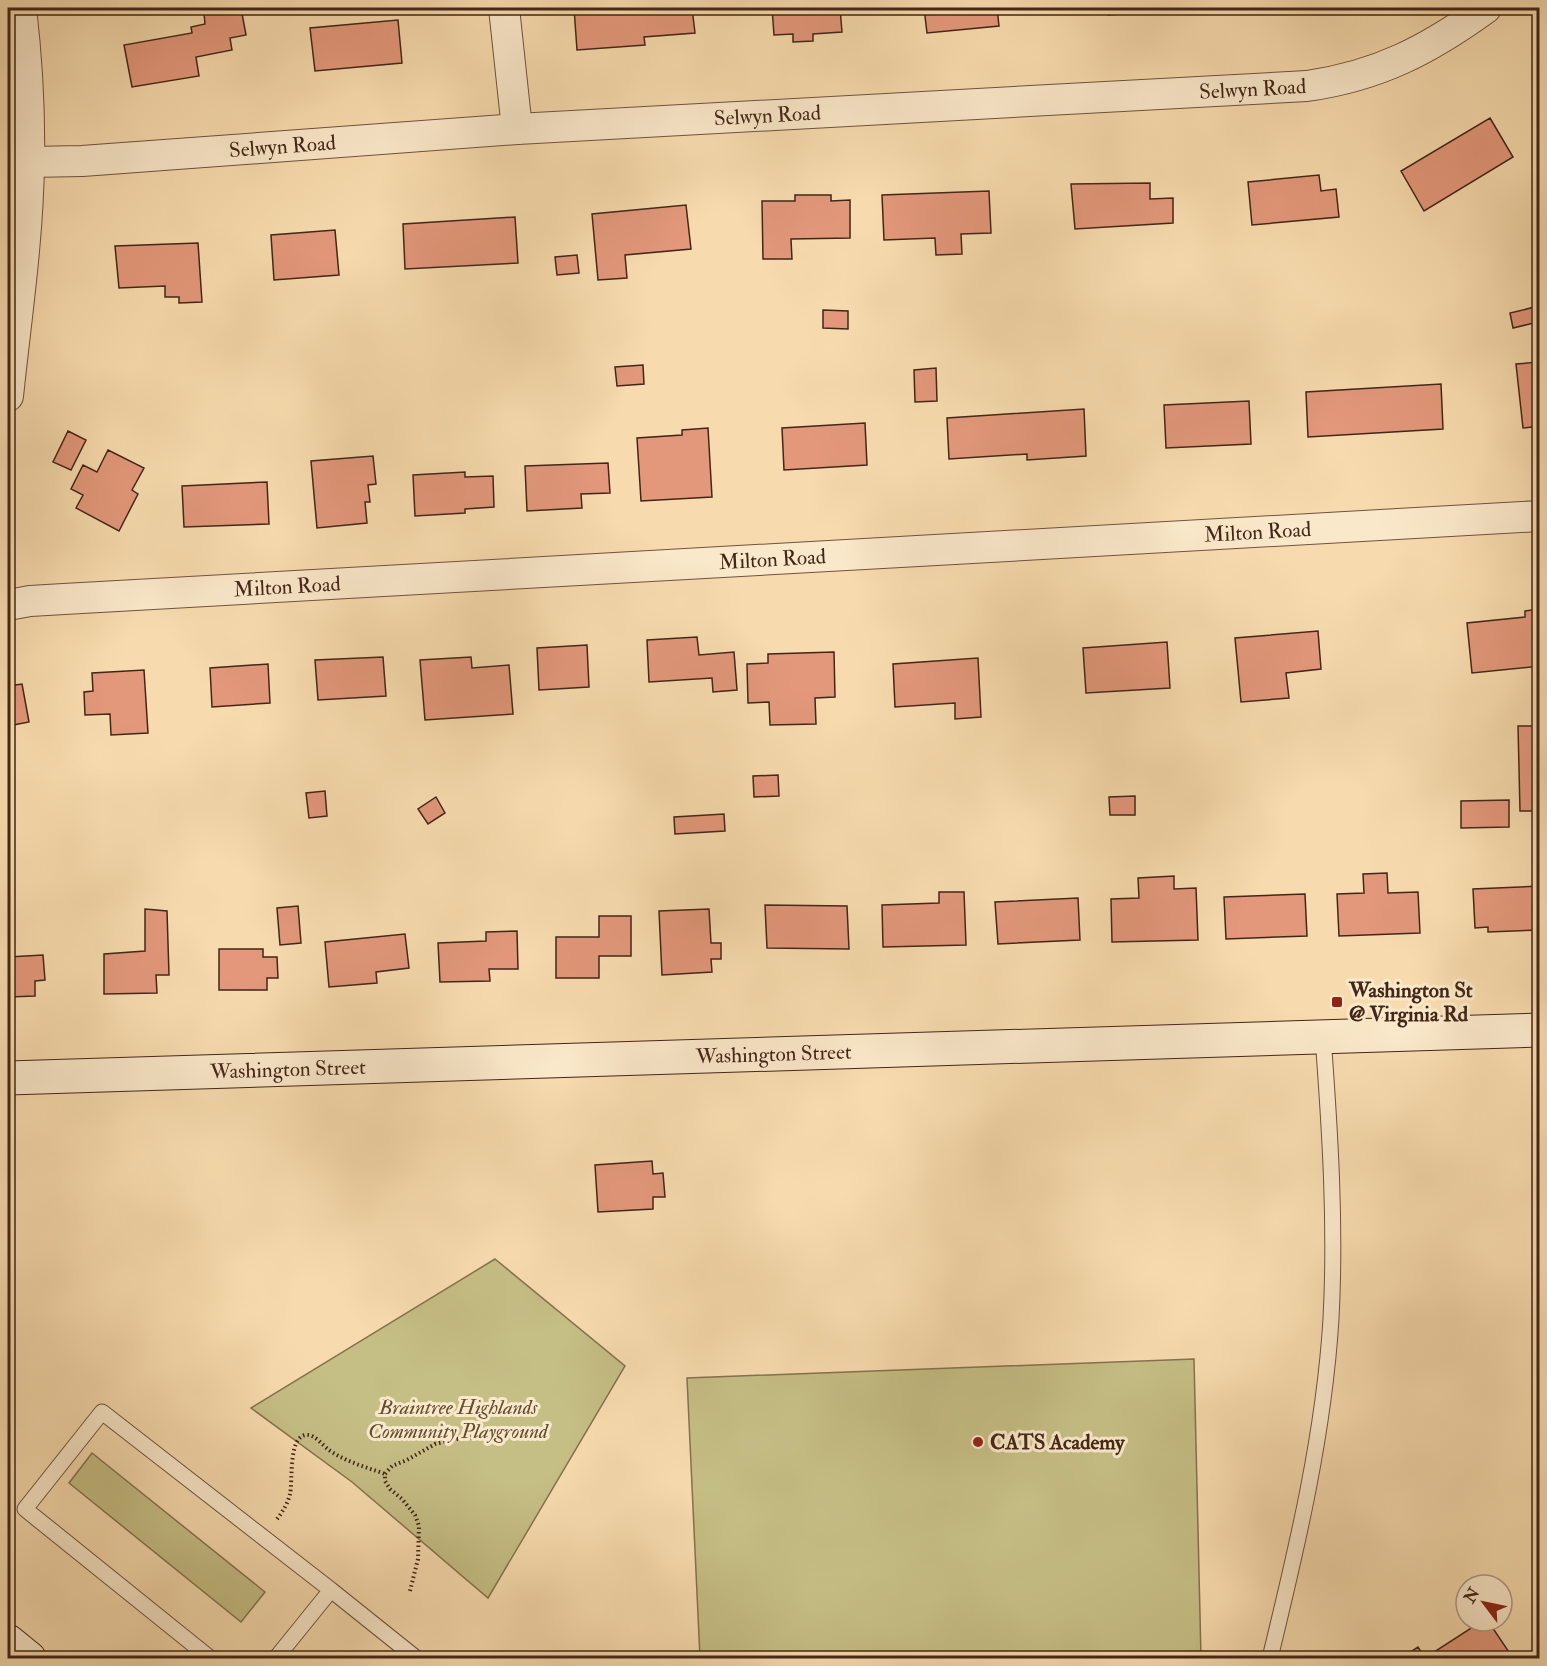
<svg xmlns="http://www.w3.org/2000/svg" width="1547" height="1666" font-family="'IM FELL Double Pica',serif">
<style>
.green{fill:#c5be85;stroke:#84724e;stroke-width:1.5}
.building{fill:#e3987b;stroke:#422617;stroke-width:1.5}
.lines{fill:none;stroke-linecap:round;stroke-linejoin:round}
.service-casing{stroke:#6f533d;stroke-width:17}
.minor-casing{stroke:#6f533d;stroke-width:32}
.secondary-casing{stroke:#422617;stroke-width:35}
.path{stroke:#422617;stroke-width:4;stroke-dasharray:1.5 3;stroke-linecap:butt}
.service{stroke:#fae8ca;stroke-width:15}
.minor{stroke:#fae8ca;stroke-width:30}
.secondary{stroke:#fae8ca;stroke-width:33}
.poi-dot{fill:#8f2418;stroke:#fae8ca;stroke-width:2}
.labels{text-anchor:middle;stroke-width:6;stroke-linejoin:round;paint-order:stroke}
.street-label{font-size:21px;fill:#422617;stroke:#fae8ca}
.poi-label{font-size:21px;font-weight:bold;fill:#422617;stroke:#fae8ca;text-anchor:start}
.park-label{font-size:21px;font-style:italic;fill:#634c32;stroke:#fae8ca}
</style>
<rect width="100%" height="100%" fill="#f7dbae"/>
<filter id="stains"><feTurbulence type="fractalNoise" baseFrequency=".00333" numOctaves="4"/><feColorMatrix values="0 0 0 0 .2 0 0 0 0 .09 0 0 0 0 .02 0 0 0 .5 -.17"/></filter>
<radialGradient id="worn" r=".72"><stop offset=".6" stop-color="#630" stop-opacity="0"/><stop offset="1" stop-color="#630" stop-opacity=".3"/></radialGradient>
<path class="green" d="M 495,1259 L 625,1366 L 488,1598 L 352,1482 L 251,1408 Z
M 1194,1359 L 1201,1658 L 700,1658 L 687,1378 Z
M 92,1453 L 265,1592 L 241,1622 L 69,1483 Z"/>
<path class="building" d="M 235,8 L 241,8 L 246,35 L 230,38 L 232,50 L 196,57 L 199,76 L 132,87 L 124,45 L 192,33 L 191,27 L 205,24 L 204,13 Z
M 574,8 L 692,8 L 695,33 L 644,37 L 645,45 L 577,50 Z
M 772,8 L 840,8 L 842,32 L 813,34 L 813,41 L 793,42 L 793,34 L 774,35 Z
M 924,8 L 997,8 L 999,26 L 927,33 Z
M 1069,8 L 1177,8 L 1177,10 L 1108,15 L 1108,9 L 1069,12 Z
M 398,20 L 402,63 L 315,71 L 310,28 Z
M 1490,118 L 1513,157 L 1424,211 L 1401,171 Z
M 1319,175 L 1321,191 L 1336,189 L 1339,217 L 1252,225 L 1248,182 Z
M 1150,183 L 1150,199 L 1173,198 L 1173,223 L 1075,229 L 1071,184 Z
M 989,191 L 991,233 L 961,234 L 962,254 L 936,255 L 935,238 L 884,240 L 882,195 Z
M 795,195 L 831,195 L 831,201 L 850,200 L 850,238 L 791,239 L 792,259 L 763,259 L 762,201 L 795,201 Z
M 686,205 L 691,249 L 625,255 L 627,278 L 598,280 L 592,214 Z
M 515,217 L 518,263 L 405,269 L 403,224 Z
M 335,230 L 339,275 L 274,280 L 271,235 Z
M 198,243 L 202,302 L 179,303 L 179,297 L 165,297 L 165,286 L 119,288 L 115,246 Z
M 577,255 L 579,273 L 557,275 L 555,257 Z
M 1535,307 L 1538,322 L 1513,328 L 1510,313 Z
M 823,310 L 848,311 L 848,329 L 823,328 Z
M 1539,362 L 1540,426 L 1523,428 L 1516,364 Z
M 643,365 L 644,384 L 617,386 L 615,367 Z
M 936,368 L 937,401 L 915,402 L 914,370 Z
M 1441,384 L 1443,429 L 1308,437 L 1306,392 Z
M 1249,401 L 1251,444 L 1166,448 L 1164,405 Z
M 1084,409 L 1086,456 L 1027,460 L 1027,454 L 949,459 L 947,418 Z
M 865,423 L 867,465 L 784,470 L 782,428 Z
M 708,428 L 712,497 L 641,501 L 637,438 L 682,435 L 682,430 Z
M 68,431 L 86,440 L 71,470 L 53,462 Z
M 108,450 L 144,468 L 132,490 L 138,494 L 119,531 L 76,508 L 83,495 L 71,489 L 83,465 L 97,472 Z
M 373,456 L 376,484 L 368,485 L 370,502 L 365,502 L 367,523 L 317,528 L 311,461 Z
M 608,463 L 610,493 L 581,494 L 582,508 L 527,511 L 525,466 Z
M 465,472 L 465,477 L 493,476 L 494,507 L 465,509 L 465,513 L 415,516 L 413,475 Z
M 267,482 L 269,524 L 184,527 L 182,486 Z
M 1540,609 L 1540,666 L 1472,673 L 1467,623 L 1525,617 L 1525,611 Z
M 1318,631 L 1321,669 L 1286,673 L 1289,698 L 1241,702 L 1235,638 Z
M 697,637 L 699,655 L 734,652 L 737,690 L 713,692 L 712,678 L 649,682 L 647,640 Z
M 1167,642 L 1170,688 L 1086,693 L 1083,648 Z
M 587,645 L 589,687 L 539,690 L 537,648 Z
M 834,652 L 835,697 L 815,698 L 816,724 L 770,725 L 769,702 L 748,703 L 747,664 L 768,663 L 768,654 Z
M 383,657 L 386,696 L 318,700 L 315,660 Z
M 471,657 L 472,668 L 509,665 L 513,714 L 425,720 L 420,660 Z
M 978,658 L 981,717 L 955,719 L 955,703 L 895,707 L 893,664 Z
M 268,664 L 270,703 L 212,707 L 210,668 Z
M 144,670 L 148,733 L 111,735 L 110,714 L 85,715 L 84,692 L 93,691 L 92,673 Z
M 22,684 L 29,722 L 8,726 L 8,686 Z
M 1518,726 L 1540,726 L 1540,811 L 1520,811 Z
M 778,775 L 779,796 L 754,797 L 753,776 Z
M 325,791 L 327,816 L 309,818 L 306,793 Z
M 1135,796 L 1135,815 L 1110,815 L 1109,797 Z
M 436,797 L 445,813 L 428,824 L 418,809 Z
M 1509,800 L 1509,827 L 1461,828 L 1461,801 Z
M 724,814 L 725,831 L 675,834 L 674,817 Z
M 1387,873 L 1388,893 L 1418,892 L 1420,933 L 1339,936 L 1337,894 L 1364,893 L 1363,874 Z
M 1174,876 L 1174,889 L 1196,888 L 1198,940 L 1112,942 L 1111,899 L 1139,898 L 1138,878 Z
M 1540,886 L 1540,930 L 1488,932 L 1488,927 L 1475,928 L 1473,889 Z
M 939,892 L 964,892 L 966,945 L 883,947 L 882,905 L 939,903 Z
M 1305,894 L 1307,936 L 1226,939 L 1224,897 Z
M 1078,898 L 1080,940 L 998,944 L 995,902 Z
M 765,905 L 847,906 L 849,949 L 767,948 Z
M 298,906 L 301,943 L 280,945 L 277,908 Z
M 145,909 L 167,911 L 169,975 L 156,975 L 157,993 L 104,994 L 104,954 L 145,951 Z
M 709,909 L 711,943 L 721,943 L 721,959 L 711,959 L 712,972 L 662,975 L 659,911 Z
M 599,916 L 631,916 L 631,956 L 599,956 L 599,978 L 556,978 L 556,937 L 599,937 Z
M 517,931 L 518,969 L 489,969 L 490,981 L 440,982 L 438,943 L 486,941 L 486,932 Z
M 405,934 L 409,968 L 376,972 L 377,983 L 329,987 L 325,942 Z
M 219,949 L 263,949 L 263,957 L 277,957 L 278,978 L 267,978 L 267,990 L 219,990 Z
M 43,955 L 45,980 L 35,981 L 35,996 L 8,997 L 8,957 Z
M 652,1161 L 653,1174 L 663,1173 L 665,1197 L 653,1197 L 653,1209 L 598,1212 L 595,1165 Z
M 1482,1621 L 1488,1621 L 1513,1658 L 1401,1658 L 1418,1647 L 1425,1658 Z"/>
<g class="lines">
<g class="service-casing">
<path id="service" d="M 210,1658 L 25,1509 L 102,1412 L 331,1590
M 276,1658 L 331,1590 L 416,1658
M 1270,1658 C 1297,1547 1324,1434 1331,1319 C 1336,1225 1330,1131 1323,1037"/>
</g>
<g class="minor-casing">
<g id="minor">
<path d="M 504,8 L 517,129"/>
<path id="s1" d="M 29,162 L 82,161 L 517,129 L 1307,86 C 1378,76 1428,50 1486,8"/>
<path d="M 8,396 C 16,319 28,241 29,163 C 30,111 27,59 21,8"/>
<path id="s2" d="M 8,605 L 30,601 L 64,599 L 1540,516"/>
</g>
</g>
<g class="secondary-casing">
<g id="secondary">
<path id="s3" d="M 8,1078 L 1540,1030"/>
<path d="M 8,1641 L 29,1658"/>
</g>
</g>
<path class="path" d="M 277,1519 C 283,1511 288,1503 290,1494 C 293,1480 288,1437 306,1435 C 315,1434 323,1446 329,1450 C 346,1462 366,1467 385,1474
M 410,1591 L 418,1559 L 419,1526 L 415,1515 L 402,1499 L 390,1489 L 385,1481 L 385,1474 L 392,1466 L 407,1460 L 435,1444 L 456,1439 L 478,1437"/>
<use href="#service" class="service"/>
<use href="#minor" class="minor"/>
<use href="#secondary" class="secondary"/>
</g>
<g class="poi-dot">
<rect x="1331" y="996" width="12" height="12" rx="3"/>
<circle cx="978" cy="1442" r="6"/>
</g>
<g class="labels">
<g class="street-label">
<text dy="7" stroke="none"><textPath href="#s1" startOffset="1226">Selwyn Road</textPath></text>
<text dy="7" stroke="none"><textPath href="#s1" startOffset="740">Selwyn Road</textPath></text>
<text dy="7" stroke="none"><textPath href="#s1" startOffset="254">Selwyn Road</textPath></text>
<text dy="7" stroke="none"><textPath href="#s2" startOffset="1252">Milton Road</textPath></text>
<text dy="7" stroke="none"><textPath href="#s2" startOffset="766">Milton Road</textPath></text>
<text dy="7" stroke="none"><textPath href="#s2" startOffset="280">Milton Road</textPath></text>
<text dy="7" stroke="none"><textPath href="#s3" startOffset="766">Washington Street</textPath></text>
<text dy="7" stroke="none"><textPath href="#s3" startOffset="280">Washington Street</textPath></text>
</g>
<g class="poi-label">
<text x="1349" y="997">Washington St<tspan x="1349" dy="24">@ Virginia Rd</tspan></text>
<text x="990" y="1449">CATS Academy</text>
</g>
<g class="park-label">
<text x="458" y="1414">Braintree Highlands<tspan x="458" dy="24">Community Playground</tspan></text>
</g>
</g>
<rect width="1547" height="1666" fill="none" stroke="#f7dbae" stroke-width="30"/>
<rect x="9" y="9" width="1529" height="1648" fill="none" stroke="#422617" stroke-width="3"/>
<rect x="15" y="15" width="1517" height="1636" fill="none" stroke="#422617" stroke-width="1.5"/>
<g transform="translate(1484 1603) rotate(302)"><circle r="28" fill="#fae8ca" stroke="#b09a82" stroke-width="1.5"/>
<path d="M0-4.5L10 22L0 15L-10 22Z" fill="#8f2418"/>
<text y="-9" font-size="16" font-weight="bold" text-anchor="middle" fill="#422617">N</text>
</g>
<rect width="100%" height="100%" filter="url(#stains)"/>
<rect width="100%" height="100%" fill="url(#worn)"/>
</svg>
